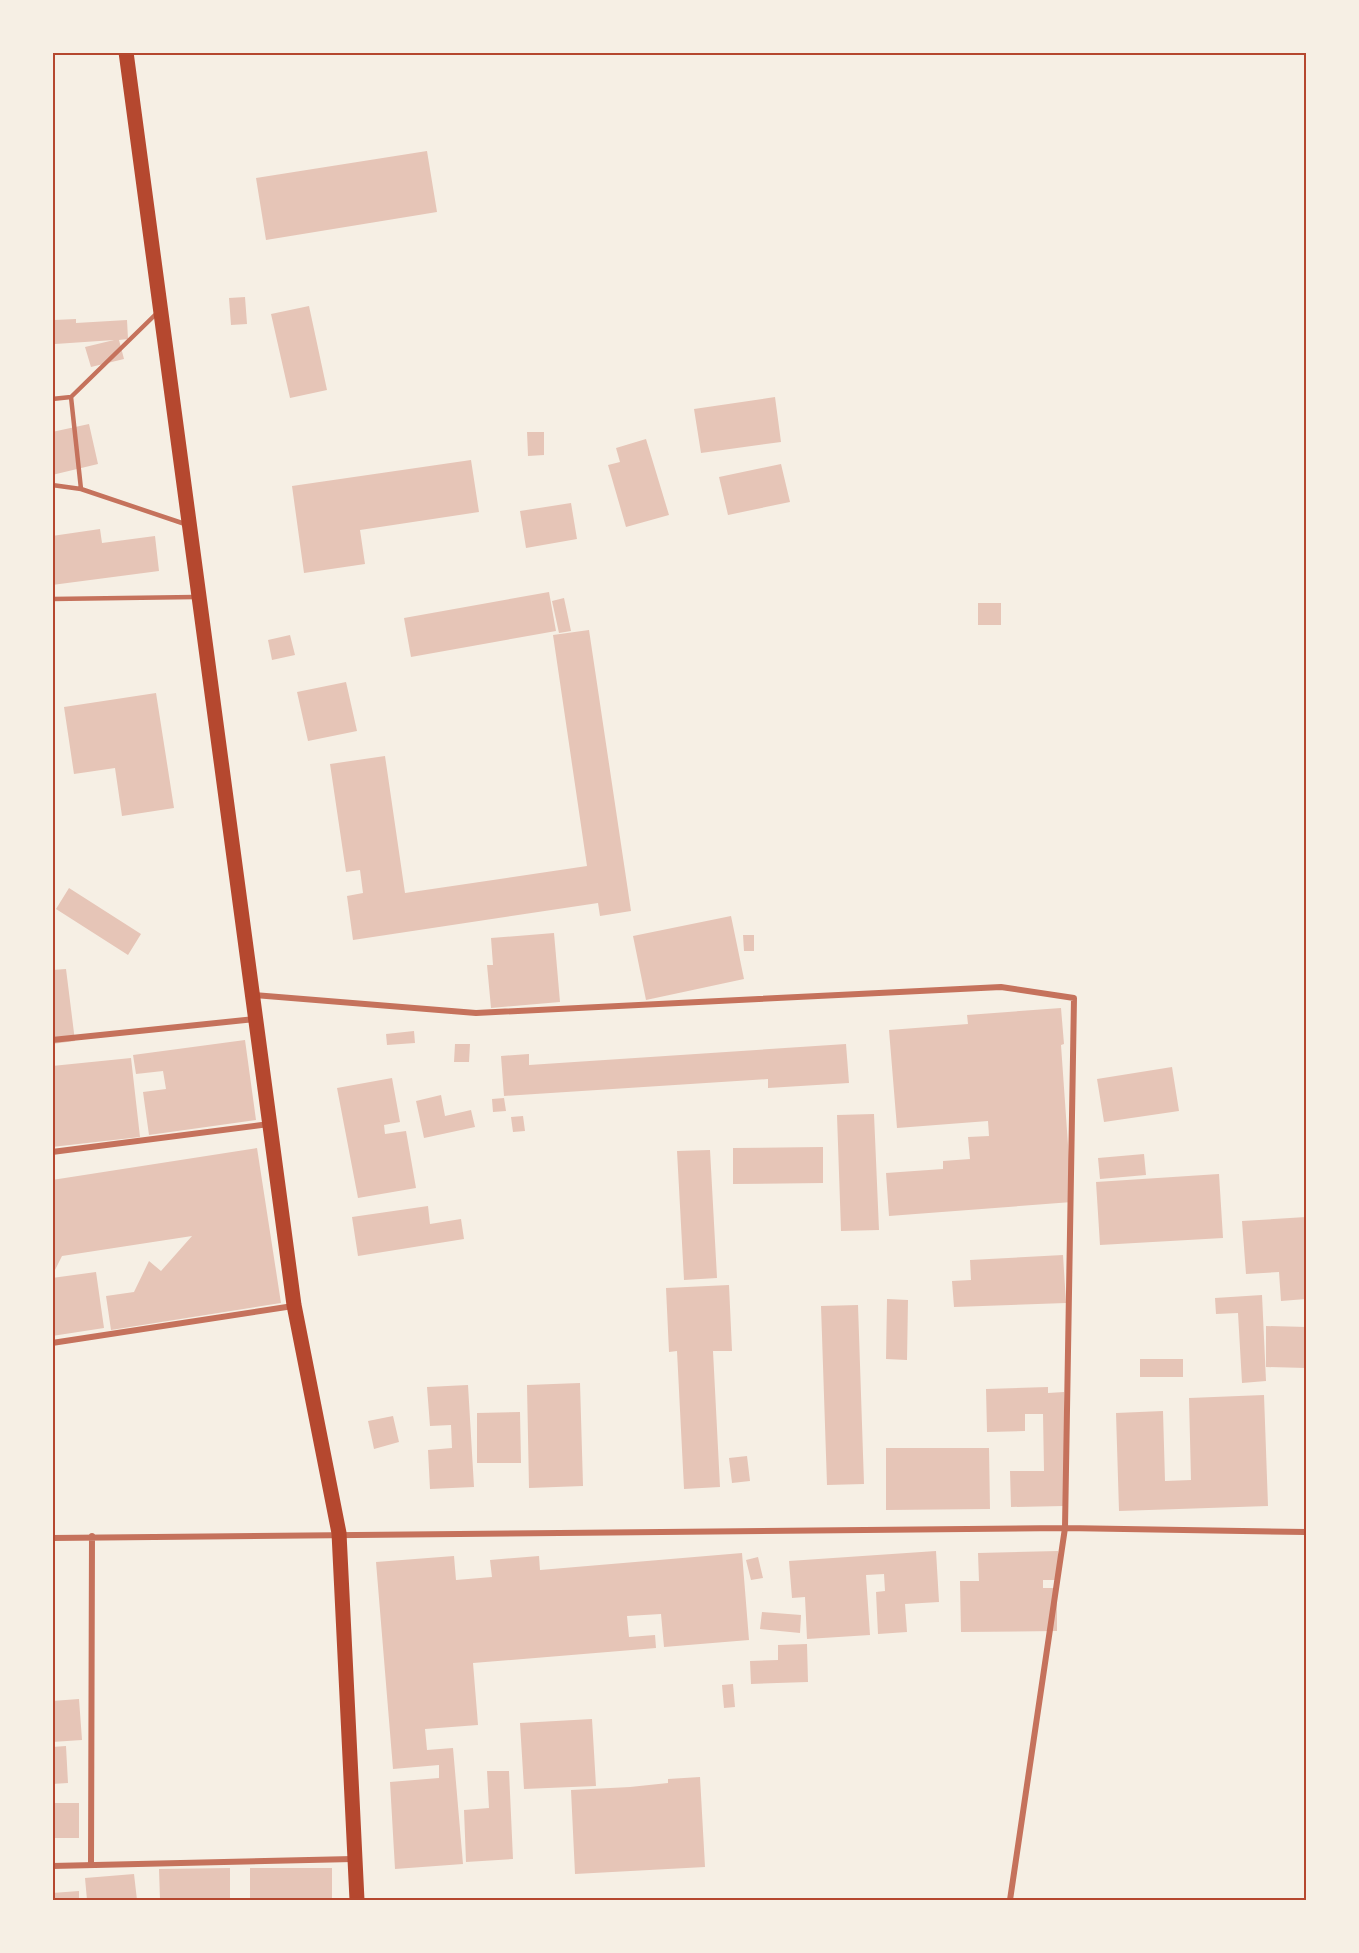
<svg xmlns="http://www.w3.org/2000/svg" width="1359" height="1953" font-family="Jost,sans-serif">
<style>
.building{fill:#e6c5b7}
.lines{fill:none;stroke-linecap:round;stroke-linejoin:round}
.service{stroke:#c5725c;stroke-width:4.5}
.minor{stroke:#c5725c;stroke-width:6}
.primary{stroke:#b5482f;stroke-width:15}
.neatline{fill:none;stroke:#b5482f;stroke-width:2}
</style>
<rect width="100%" height="100%" fill="#f6efe4"/>
<path class="building" d="M 427,151 L 437,212 L 266,240 L 256,178 Z
M 245,297 L 247,324 L 231,325 L 229,298 Z
M 309,306 L 327,390 L 290,398 L 271,314 Z
M 76,319 L 76,323 L 127,320 L 128,339 L 119,340 L 124,359 L 91,367 L 85,347 L 114,340 L 55,344 L 54,320 Z
M 775,397 L 781,442 L 701,453 L 694,409 Z
M 89,424 L 98,464 L 52,475 L 52,432 Z
M 527,432 L 544,432 L 544,455 L 528,456 Z
M 646,439 L 669,515 L 626,527 L 608,465 L 620,462 L 616,448 Z
M 471,460 L 479,512 L 360,530 L 365,564 L 304,573 L 292,486 Z
M 781,464 L 790,502 L 728,515 L 719,477 Z
M 571,503 L 577,539 L 526,548 L 520,511 Z
M 100,529 L 102,543 L 155,536 L 159,571 L 52,585 L 52,536 Z
M 549,592 L 556,631 L 411,657 L 404,618 Z
M 564,598 L 571,631 L 559,633 L 552,601 Z
M 978,603 L 1001,603 L 1001,625 L 978,625 Z
M 589,630 L 631,911 L 600,916 L 598,903 L 353,940 L 347,896 L 363,893 L 360,870 L 346,872 L 330,764 L 385,756 L 405,893 L 587,866 L 553,635 Z
M 290,635 L 295,655 L 272,660 L 268,640 Z
M 346,682 L 357,731 L 308,741 L 297,692 Z
M 156,693 L 174,808 L 122,816 L 115,768 L 74,774 L 64,707 Z
M 69,888 L 141,934 L 128,955 L 56,909 Z
M 731,916 L 744,979 L 646,1000 L 633,936 Z
M 554,933 L 560,1002 L 491,1008 L 487,965 L 493,965 L 491,938 Z
M 743,935 L 754,935 L 754,951 L 744,951 Z
M 66,969 L 75,1041 L 52,1044 L 52,970 Z
M 1061,1008 L 1064,1044 L 1061,1045 L 1072,1202 L 889,1216 L 886,1173 L 943,1169 L 943,1161 L 970,1159 L 968,1137 L 989,1136 L 988,1121 L 897,1128 L 889,1030 L 968,1024 L 967,1015 Z
M 414,1031 L 415,1043 L 387,1045 L 386,1034 Z
M 245,1040 L 256,1120 L 149,1135 L 143,1092 L 166,1089 L 163,1071 L 136,1074 L 133,1055 Z
M 455,1044 L 470,1044 L 469,1062 L 454,1062 Z
M 846,1044 L 849,1083 L 768,1088 L 768,1079 L 504,1096 L 501,1056 L 529,1054 L 529,1065 Z
M 131,1058 L 140,1137 L 52,1147 L 52,1066 Z
M 1172,1067 L 1179,1111 L 1104,1122 L 1097,1079 Z
M 392,1078 L 400,1122 L 384,1125 L 385,1134 L 406,1131 L 416,1188 L 358,1198 L 337,1088 Z
M 441,1095 L 445,1116 L 471,1110 L 475,1127 L 424,1138 L 416,1101 Z
M 504,1098 L 506,1111 L 493,1112 L 492,1099 Z
M 874,1114 L 879,1230 L 841,1231 L 837,1115 Z
M 523,1116 L 525,1131 L 513,1132 L 511,1117 Z
M 823,1147 L 823,1183 L 733,1184 L 733,1148 Z
M 257,1148 L 281,1303 L 111,1330 L 106,1296 L 134,1292 L 149,1261 L 161,1271 L 192,1236 L 62,1256 L 52,1276 L 52,1180 Z
M 710,1150 L 717,1278 L 684,1280 L 677,1151 Z
M 1144,1154 L 1146,1175 L 1100,1179 L 1098,1158 Z
M 1219,1174 L 1223,1238 L 1100,1245 L 1096,1182 Z
M 428,1206 L 430,1224 L 461,1219 L 464,1239 L 358,1256 L 352,1217 Z
M 1306,1217 L 1306,1299 L 1281,1301 L 1279,1272 L 1246,1274 L 1242,1221 Z
M 1063,1255 L 1066,1303 L 954,1307 L 952,1281 L 971,1280 L 970,1260 Z
M 96,1272 L 104,1328 L 52,1336 L 52,1278 Z
M 729,1285 L 732,1351 L 713,1351 L 720,1487 L 684,1489 L 677,1351 L 669,1352 L 666,1288 Z
M 1262,1295 L 1266,1381 L 1242,1383 L 1238,1313 L 1216,1314 L 1215,1298 Z
M 887,1299 L 908,1300 L 907,1360 L 886,1359 Z
M 858,1305 L 864,1484 L 827,1485 L 821,1306 Z
M 1266,1326 L 1306,1327 L 1306,1368 L 1266,1367 Z
M 1140,1359 L 1183,1359 L 1183,1377 L 1140,1377 Z
M 580,1383 L 583,1486 L 529,1488 L 527,1385 Z
M 468,1385 L 474,1487 L 430,1489 L 428,1450 L 452,1448 L 451,1425 L 430,1426 L 427,1387 Z
M 1048,1387 L 1048,1393 L 1064,1392 L 1064,1506 L 1011,1507 L 1010,1471 L 1044,1471 L 1043,1414 L 1025,1414 L 1025,1431 L 987,1432 L 986,1389 Z
M 1264,1395 L 1268,1506 L 1119,1511 L 1116,1413 L 1163,1411 L 1165,1481 L 1191,1480 L 1189,1398 Z
M 520,1412 L 521,1463 L 477,1463 L 477,1413 Z
M 393,1416 L 399,1442 L 374,1449 L 368,1421 Z
M 886,1448 L 989,1448 L 990,1509 L 886,1510 Z
M 747,1456 L 750,1481 L 732,1483 L 729,1458 Z
M 936,1551 L 939,1602 L 905,1604 L 907,1632 L 878,1634 L 876,1592 L 885,1591 L 884,1574 L 866,1575 L 870,1635 L 807,1639 L 805,1597 L 792,1598 L 789,1561 Z
M 1058,1551 L 1059,1580 L 1043,1580 L 1043,1588 L 1057,1588 L 1057,1631 L 961,1632 L 960,1581 L 979,1581 L 978,1553 Z
M 742,1553 L 749,1640 L 664,1647 L 661,1614 L 627,1616 L 629,1637 L 655,1635 L 656,1648 L 473,1663 L 478,1725 L 425,1729 L 427,1750 L 453,1748 L 463,1864 L 395,1869 L 390,1782 L 439,1778 L 439,1765 L 393,1769 L 376,1562 L 454,1556 L 456,1580 L 492,1577 L 490,1560 L 539,1556 L 540,1570 Z
M 758,1557 L 763,1578 L 751,1580 L 746,1560 Z
M 762,1612 L 801,1615 L 800,1633 L 760,1629 Z
M 807,1644 L 808,1682 L 751,1684 L 750,1661 L 778,1660 L 778,1645 Z
M 733,1684 L 735,1707 L 724,1708 L 722,1685 Z
M 79,1699 L 82,1740 L 52,1742 L 52,1701 Z
M 592,1719 L 596,1786 L 524,1789 L 520,1723 Z
M 66,1746 L 68,1783 L 52,1784 L 52,1747 Z
M 487,1771 L 509,1771 L 513,1859 L 466,1862 L 464,1810 L 489,1808 Z
M 700,1777 L 705,1867 L 575,1874 L 571,1790 L 630,1787 L 668,1783 L 668,1779 Z
M 52,1803 L 79,1803 L 79,1838 L 52,1838 Z
M 230,1868 L 230,1900 L 160,1900 L 159,1869 Z
M 250,1868 L 332,1868 L 332,1900 L 250,1900 Z
M 134,1874 L 137,1900 L 87,1900 L 85,1878 Z
M 79,1891 L 79,1900 L 52,1900 L 52,1893 Z"/>
<g class="lines">
<path class="service" d="M 157,313 L 71,397 L 81,489 L 185,524
M 52,399 L 71,397
M 52,485 L 81,489
M 52,599 L 195,597"/>
<path class="minor" d="M 253,995 L 476,1013 L 1001,987 L 1074,998 L 1065,1528 L 1010,1900
M 52,1040 L 255,1019
M 52,1152 L 269,1124
M 52,1343 L 293,1306
M 52,1538 L 1065,1528 L 1306,1532
M 91,1865 L 92,1536
M 52,1866 L 353,1859"/>
<path class="primary" d="M 126,52 L 294,1305 L 339,1533 L 357,1900"/>
</g>
<rect width="1359" height="1953" fill="none" stroke="#f6efe4" stroke-width="108"/>
<rect x="54" y="54" width="1251" height="1845" class="neatline"/>
</svg>
